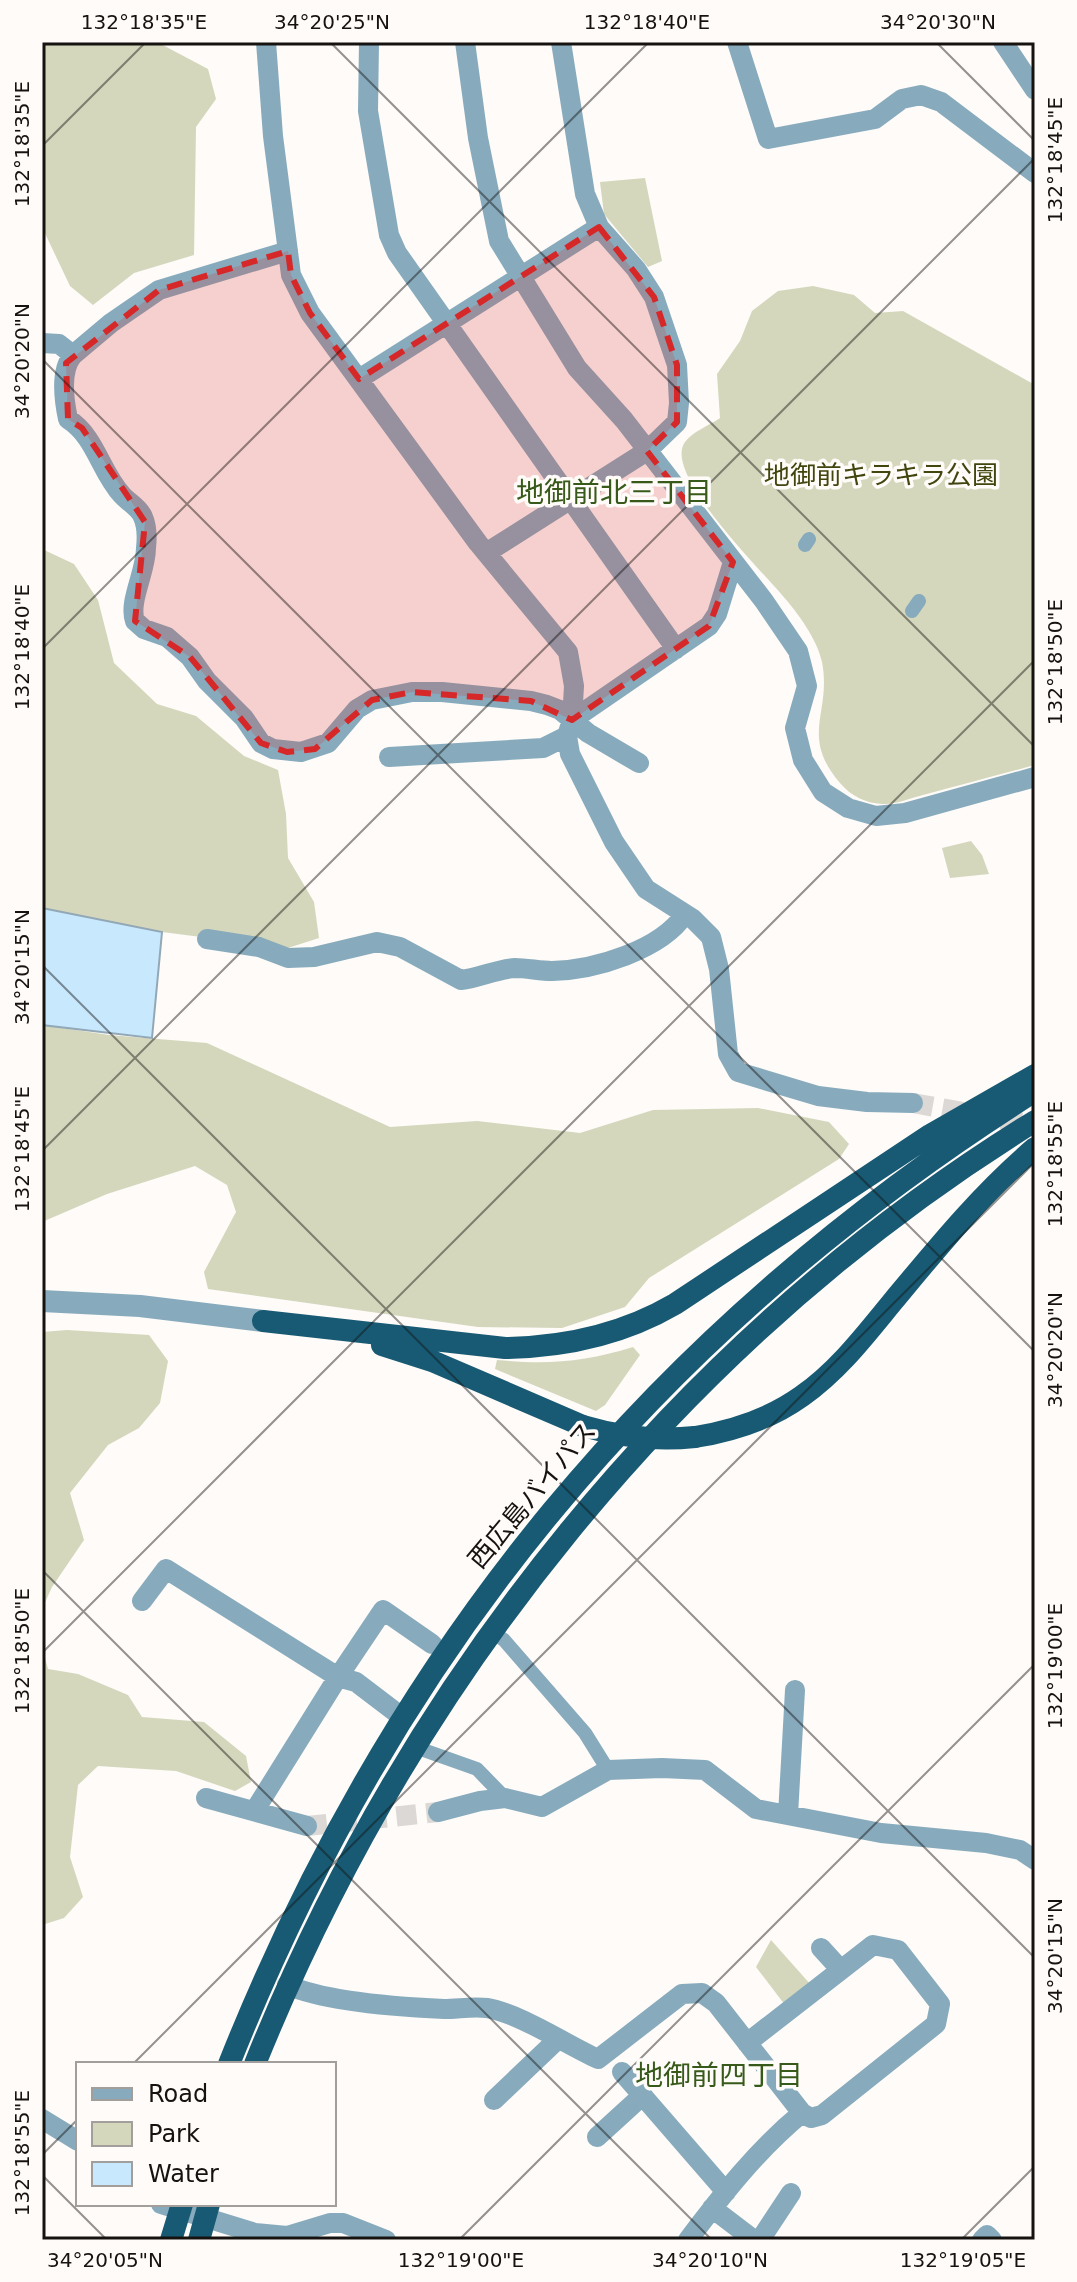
<svg xmlns="http://www.w3.org/2000/svg" width="1077" height="2282" font-family="'DejaVu Sans','Noto Sans JP',sans-serif">
<style>
.green{fill:#d4d7bc}
.water{fill:#c8e8fd;stroke:#92a8b6;stroke-width:2}
.lines{fill:none;stroke-linecap:round;stroke-linejoin:round}
.minor-tunnel{stroke:#dbd8d5;stroke-width:20;stroke-dasharray:20 10;stroke-linecap:butt}
.pedestrian{stroke:#87abbd;stroke-width:14}
.minor{stroke:#87abbd;stroke-width:20}
.tertiary{stroke:#87abbd;stroke-width:22}
.trunk{stroke:#185a74;stroke-width:22}
.trunk-bridge{stroke:#185a74;stroke-width:22}
.marked{fill:#d62828;fill-opacity:0.2;stroke:#d62828;stroke-width:6;stroke-dasharray:16 10;stroke-linejoin:round}
.ticks{fill:none;stroke:#151210;stroke-width:2;stroke-opacity:0.45}
.labels{text-anchor:middle;stroke-width:7;stroke-linejoin:round;paint-order:stroke}
.park-label{font-size:26px;fill:#41450e;stroke:#fefbf8}
.street-label{font-size:26px;fill:#151210;stroke:#fefbf8}
.neighbourhood-label{font-size:28px;fill:#375919;stroke:#fefbf8}
.neatline{fill:none;stroke:#151210;stroke-width:3}
.ticks-label{font-size:20px;text-anchor:middle;fill:#151210}
</style>
<rect width="100%" height="100%" fill="#fefbf8"/>
<path class="green" d="M 42,42 L 157,42 L 208,69 L 216,99 L 196,127 L 194,255 L 134,273 L 93,305 L 70,286 L 42,227 Z
M 645,178 L 662,261 L 648,267 L 604,214 L 600,182 Z
M 813,286 L 854,295 L 875,313 L 903,311 L 1035,385 L 1035,765 C 998,775 961,785 923,795 C 911,798 895,805 882,804 C 865,803 851,796 840,783 C 799,735 832,713 822,662 C 817,639 798,613 782,595 C 762,571 662,473 685,442 C 692,432 710,425 720,418 L 717,374 L 740,341 L 752,311 L 778,291 Z
M 42,549 L 74,564 L 98,600 L 114,663 L 157,704 L 196,716 L 244,756 L 278,770 L 286,814 L 288,858 L 314,902 L 319,938 L 288,948 L 162,932 L 42,908 Z
M 971,841 L 982,855 L 989,874 L 950,878 L 942,848 Z
M 42,1025 L 109,1035 L 207,1043 L 390,1127 L 477,1121 L 580,1133 L 653,1110 L 758,1108 L 829,1122 L 849,1144 L 839,1159 L 649,1278 L 625,1307 L 562,1328 L 478,1327 L 208,1289 L 204,1272 L 236,1212 L 227,1185 L 195,1166 L 107,1194 L 42,1222 Z
M 67,1330 L 149,1335 L 168,1361 L 160,1403 L 139,1428 L 108,1445 L 70,1493 L 84,1540 L 52,1587 L 42,1609 L 42,1332 Z
M 633,1347 L 640,1355 L 605,1405 L 596,1411 L 495,1369 L 497,1360 C 548,1365 585,1362 633,1347 Z
M 42,1647 L 48,1669 L 78,1674 L 128,1695 L 142,1717 L 204,1722 L 246,1756 L 251,1782 L 235,1791 L 176,1771 L 98,1766 L 78,1785 L 70,1857 L 83,1897 L 64,1918 L 42,1925 Z
M 771,1940 L 811,1985 L 785,2005 L 756,1967 Z"/>
<path class="water" d="M 42,908 L 162,932 L 152,1038 L 42,1025 Z"/>
<g class="lines">
<path class="minor-tunnel" d="M 913,1103 L 1035,1125
M 307,1826 L 438,1812"/>
<path class="pedestrian" d="M 805,545 L 809,539
M 912,611 L 919,601
M 491,1631 L 504,1640 L 585,1733 L 608,1770
M 415,1747 L 477,1769 L 505,1798"/>
<path class="minor" d="M 266,42 L 273,136 L 291,275 L 310,313 L 478,543 L 568,652 L 574,686 L 572,720 L 567,736 L 570,754 L 614,842 L 646,889 L 693,919 L 711,937 L 719,969 L 728,1054 L 738,1072 L 818,1096 L 867,1102 L 913,1103
M 369,42 L 368,111 L 389,235 L 397,253 L 676,649
M 465,42 L 478,138 L 499,241 L 577,368 L 624,420 L 764,601 L 798,651 L 807,686 L 795,728 L 803,760 L 823,792 L 848,808 L 876,816 L 905,813 L 1035,777
M 737,42 L 768,139 L 875,119 L 902,99 L 921,95 L 941,102 L 1035,173
M 1003,42 L 1035,90
M 42,343 L 59,344 L 73,355 C 60,370 64,400 68,419 C 96,437 100,471 122,495 C 129,503 139,507 143,517 C 147,526 147,539 146,548 C 146,572 128,602 135,621 L 144,629 L 167,637 L 190,657 L 207,681 L 244,718 L 261,743 L 273,749 L 301,752 L 328,743 L 357,709 L 372,700 L 412,692 L 442,692 L 531,701 L 547,705 L 560,710 L 588,733 L 639,763
M 73,355 L 111,323 L 159,290 L 288,251
M 359,379 L 599,227
M 486,553 L 647,451 L 677,422 L 679,403 L 677,365 L 654,297 L 636,269 L 599,227 L 585,194 L 561,42
M 572,720 L 709,626 L 717,614 L 733,562
M 389,757 L 543,748 L 567,736
M 207,939 L 259,947 L 288,958 L 314,957 L 377,942 L 400,947 L 461,980 C 479,978 497,969 515,968 C 527,968 540,971 552,971 C 595,970 661,950 685,914
M 142,1601 L 166,1569 L 338,1677 L 383,1610 L 432,1644
M 206,1798 L 307,1826
M 255,1810 L 338,1677 L 356,1682 L 402,1717
M 438,1812 L 480,1801 L 505,1798 L 542,1807 L 608,1770 L 662,1768 L 705,1770 L 756,1809 L 881,1833 L 986,1843 L 1020,1850 L 1035,1860
M 788,1815 L 795,1690
M 821,1948 L 841,1970
M 287,1985 C 327,2002 399,2007 444,2009 C 458,2009 473,2006 487,2008 C 519,2013 567,2045 598,2059 L 682,1994 L 702,1993 L 716,2003 L 802,2113
M 622,2072 L 726,2192
M 494,2100 L 557,2040
M 42,2119 L 78,2141
M 597,2137 L 643,2095
M 161,2204 L 255,2233 L 287,2236 L 330,2223 L 343,2223 L 386,2240
M 712,2208 L 754,2240
M 688,2240 C 722,2195 758,2149 802,2113 L 811,2118 L 822,2115 L 936,2024 L 940,2004 L 898,1950 L 873,1945 L 747,2043
M 760,2240 L 791,2193
M 982,2240 L 987,2235 L 992,2240"/>
<path class="tertiary" d="M 42,1301 L 140,1306 L 263,1321"/>
<path class="trunk" d="M 263,1321 L 505,1348 C 565,1347 622,1335 675,1304 L 930,1135 L 1035,1075
M 382,1345 L 432,1361 L 583,1426
M 695,1437 C 733,1431 770,1419 802,1396 C 839,1370 866,1334 894,1300 C 938,1247 982,1193 1035,1148
M 229,2064 C 394,1649 657,1329 1035,1091
M 255,2064 C 410,1679 680,1340 1035,1121
M 171,2240 L 182,2204
M 199,2240 L 209,2204"/>
<path class="trunk-bridge" d="M 583,1426 C 620,1437 656,1441 695,1437"/>
</g>
<path class="marked" d="M 599,227 L 654,297 L 677,365 L 677,422 L 647,451 L 733,562 L 709,626 L 572,720 L 531,701 L 412,692 L 372,700 L 315,749 L 287,752 L 261,743 L 190,657 L 135,621 L 145,522 L 82,428 L 68,419 L 66,363 L 159,290 L 288,251 L 291,275 L 310,313 L 359,379 Z"/>
<path class="ticks" d="M 330,42 L 1035,747M 936,42 L 1035,141M 42,146 L 146,42M 42,359 L 1035,1352M 42,649 L 649,42M 42,965 L 1035,1958M 42,1151 L 1035,158M 42,1570 L 712,2240M 42,1653 L 1035,660M 133,2064 L 1035,1162M 42,2155 L 78,2119M 42,2175 L 107,2240M 459,2240 L 1035,1664M 961,2240 L 1035,2166"/>
<g class="labels">
<g class="park-label">
<text x="881" y="484">地御前キラキラ公園</text>
</g>
<g class="street-label">
<text transform="translate(532 1495) rotate(-50)" y="9">西広島バイパス</text>
</g>
<g class="neighbourhood-label">
<text x="614" y="502">地御前北三丁目</text>
<text x="719" y="2085">地御前四丁目</text>
</g>
</g>
<rect width="1077" height="2282" fill="none" stroke="#fefbf8" stroke-width="88"/>
<rect x="76" y="2062" width="260" height="144" fill="#fefbf8" stroke="#a19e9b" stroke-width="2"/>
<rect x="92" y="2088" width="40" height="12" fill="#87abbd" stroke="#a19e9b" stroke-width="2"/>
<text x="148" y="2102" font-size="24" fill="#151210">Road</text>
<rect x="92" y="2122" width="40" height="24" fill="#d4d7bc" stroke="#a19e9b" stroke-width="2"/>
<text x="148" y="2142" font-size="24" fill="#151210">Park</text>
<rect x="92" y="2162" width="40" height="24" fill="#c8e8fd" stroke="#a19e9b" stroke-width="2"/>
<text x="148" y="2182" font-size="24" fill="#151210">Water</text>
<rect x="44" y="44" width="989" height="2194" class="neatline"/>
<g class="ticks-label">
<text x="144" y="29">132°18'35"E</text>
<text x="332" y="29">34°20'25"N</text>
<text x="647" y="29">132°18'40"E</text>
<text x="938" y="29">34°20'30"N</text>
<text transform="translate(22 144) rotate(-90)" y="7">132°18'35"E</text>
<text transform="translate(1055 160) rotate(-90)" y="7">132°18'45"E</text>
<text transform="translate(22 361) rotate(-90)" y="7">34°20'20"N</text>
<text transform="translate(22 647) rotate(-90)" y="7">132°18'40"E</text>
<text transform="translate(1055 662) rotate(-90)" y="7">132°18'50"E</text>
<text transform="translate(22 967) rotate(-90)" y="7">34°20'15"N</text>
<text transform="translate(22 1149) rotate(-90)" y="7">132°18'45"E</text>
<text transform="translate(1055 1164) rotate(-90)" y="7">132°18'55"E</text>
<text transform="translate(1055 1350) rotate(-90)" y="7">34°20'20"N</text>
<text transform="translate(22 1651) rotate(-90)" y="7">132°18'50"E</text>
<text transform="translate(1055 1666) rotate(-90)" y="7">132°19'00"E</text>
<text transform="translate(1055 1956) rotate(-90)" y="7">34°20'15"N</text>
<text transform="translate(22 2153) rotate(-90)" y="7">132°18'55"E</text>
<text x="105" y="2267">34°20'05"N</text>
<text x="461" y="2267">132°19'00"E</text>
<text x="710" y="2267">34°20'10"N</text>
<text x="963" y="2267">132°19'05"E</text>
</g>
</svg>
